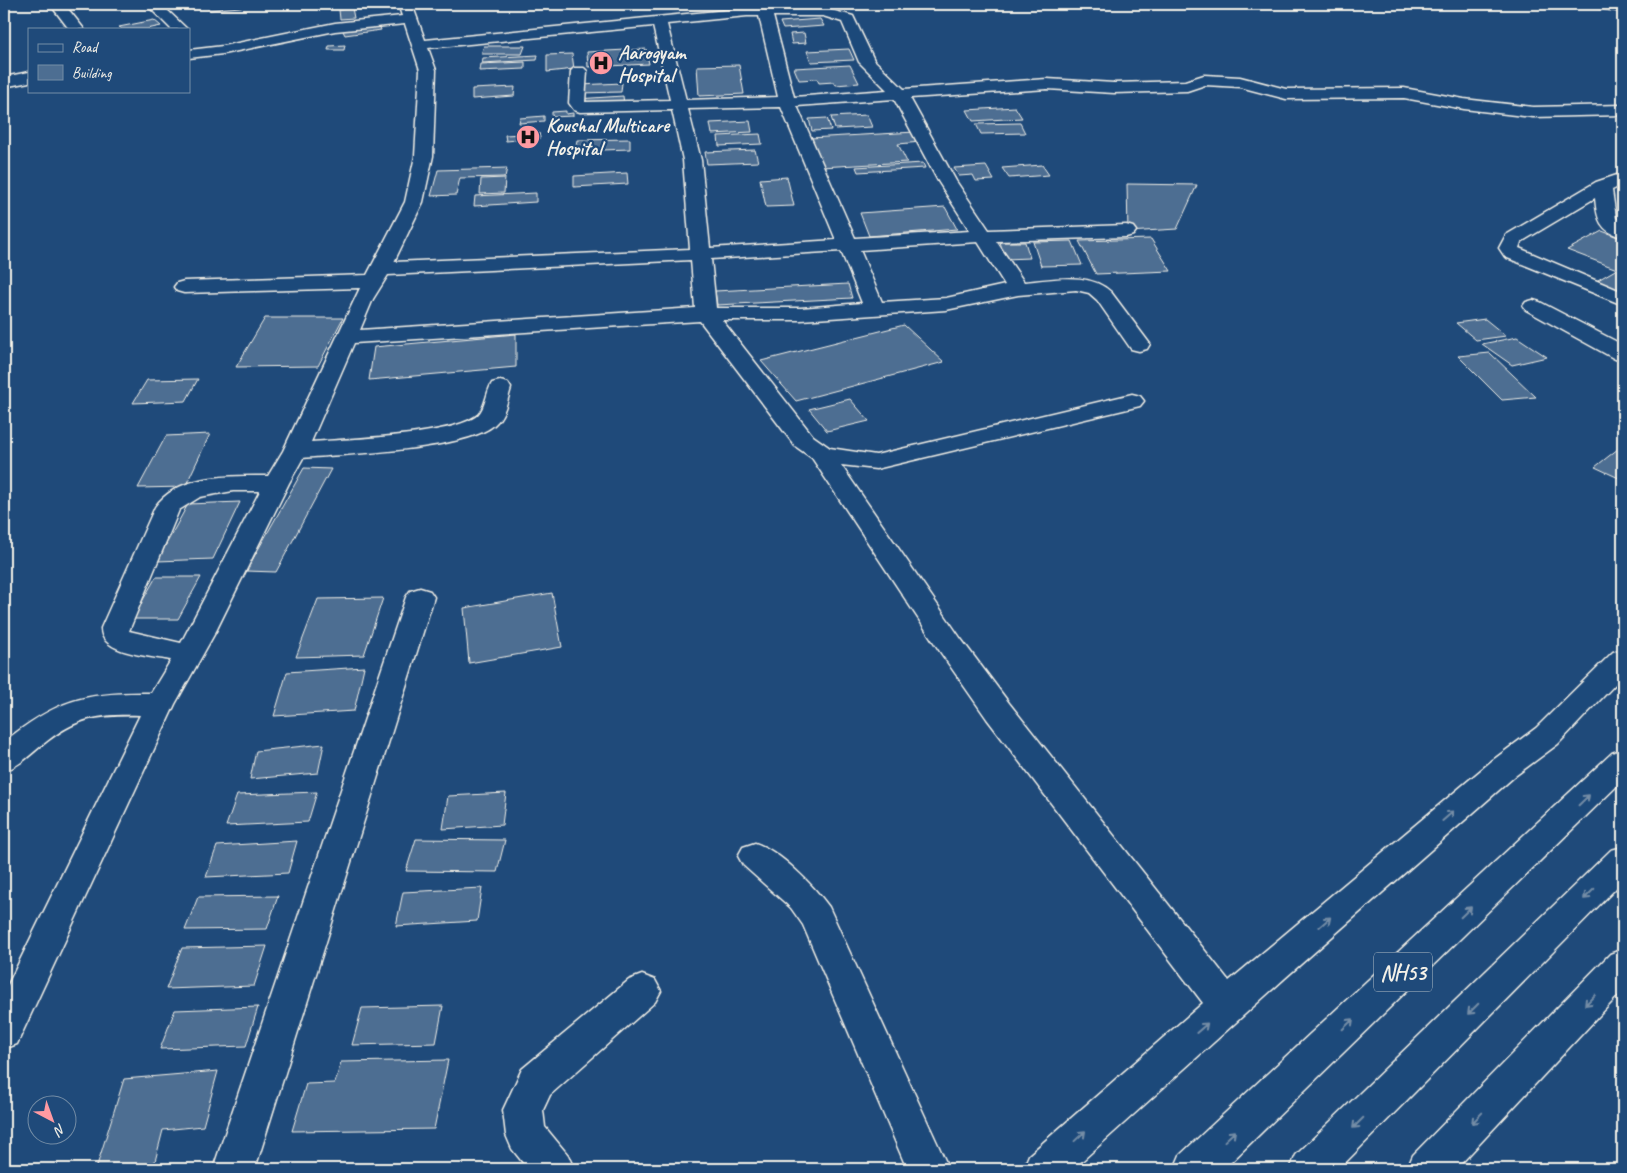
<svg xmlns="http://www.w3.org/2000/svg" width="1627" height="1173" font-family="Caveat,sans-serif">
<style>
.building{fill:#4d6e92;stroke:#f4f1e8}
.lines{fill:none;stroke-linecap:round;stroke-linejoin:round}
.minor-casing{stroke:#f4f1e8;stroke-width:3}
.highway-casing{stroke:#f4f1e8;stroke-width:3}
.minor{fill:#1f4a7a;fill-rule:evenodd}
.highway{fill:#1f4a7a;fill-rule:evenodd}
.oneway{stroke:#748da6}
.labels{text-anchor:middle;stroke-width:4.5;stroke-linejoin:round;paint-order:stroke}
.far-poi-label{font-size:20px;font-weight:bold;fill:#f4f1e8;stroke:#1f4a7a;text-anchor:start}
.shield{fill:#1f4a7a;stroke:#b4bfc7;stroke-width:1}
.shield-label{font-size:22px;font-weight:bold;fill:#f4f1e8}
</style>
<rect width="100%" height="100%" fill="#1f4a7a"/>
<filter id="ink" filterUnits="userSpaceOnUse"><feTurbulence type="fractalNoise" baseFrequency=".02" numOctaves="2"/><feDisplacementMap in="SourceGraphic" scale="10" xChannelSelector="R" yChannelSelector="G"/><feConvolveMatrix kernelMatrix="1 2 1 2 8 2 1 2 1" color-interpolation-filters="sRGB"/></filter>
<g filter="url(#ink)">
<path class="building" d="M 203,4 L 258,4 L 259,5 L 210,10 Z
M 352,8 L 354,18 L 340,19 L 339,10 Z
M 820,19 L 824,26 L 783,29 L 780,22 Z
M 154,20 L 161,26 L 147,29 L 122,29 L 119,27 Z
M 379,25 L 381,30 L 345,35 L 342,29 Z
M 804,33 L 806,43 L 792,44 L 790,34 Z
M 345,45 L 344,50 L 328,50 L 329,46 Z
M 484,46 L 525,46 L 522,54 L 481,54 Z
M 646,49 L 649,64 L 588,67 L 587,52 Z
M 849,49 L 854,60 L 811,62 L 807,51 Z
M 572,54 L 574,69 L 547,72 L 547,55 Z
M 538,55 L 537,60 L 482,63 L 483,58 Z
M 525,62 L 525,69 L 479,71 L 480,64 Z
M 739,65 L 744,94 L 699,96 L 697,66 Z
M 850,65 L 859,83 L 836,85 L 834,82 L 819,83 L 817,79 L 799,80 L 794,68 Z
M 622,83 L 621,92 L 579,93 L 580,85 Z
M 515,87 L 514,96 L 472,99 L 472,89 Z
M 623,96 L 624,104 L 577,107 L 577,99 Z
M 1015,107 L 1022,118 L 973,121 L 967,110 Z
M 566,111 L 566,114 L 573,113 L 573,116 L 552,117 L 552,112 Z
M 867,115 L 872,127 L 835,129 L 831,117 Z
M 544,116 L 544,121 L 519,123 L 520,118 Z
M 827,118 L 831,130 L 812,131 L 809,119 Z
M 750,121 L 752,132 L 712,134 L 710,123 Z
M 1020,123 L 1025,133 L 981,134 L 976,124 Z
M 915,132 L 921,142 L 898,144 L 907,162 L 821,167 L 810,138 Z
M 539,133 L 540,138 L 506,141 L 505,135 Z
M 760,134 L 762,144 L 719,146 L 718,136 Z
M 630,139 L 630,149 L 575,151 L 577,140 Z
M 755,150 L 758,162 L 707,164 L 705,152 Z
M 923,163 L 925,168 L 858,172 L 856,167 Z
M 1042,165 L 1049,175 L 1009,178 L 1002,168 Z
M 986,166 L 994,180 L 976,181 L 973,175 L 959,176 L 954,168 Z
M 507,168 L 505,177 L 460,178 L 456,195 L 431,196 L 438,170 Z
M 627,173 L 628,184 L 574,187 L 574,176 Z
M 787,177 L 794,206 L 766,207 L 760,179 Z
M 505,178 L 504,193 L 480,194 L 481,179 Z
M 1127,184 L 1197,185 L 1177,229 L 1128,232 Z
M 536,193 L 536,202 L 474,206 L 475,196 Z
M 945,207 L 957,229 L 869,236 L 860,213 Z
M 1602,231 L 1623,239 L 1623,297 L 1591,284 L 1617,269 L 1567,250 Z
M 1151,239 L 1171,271 L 1096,274 L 1079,241 Z
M 1072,241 L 1082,265 L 1041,266 L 1033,242 Z
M 1000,242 L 1025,242 L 1030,258 L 1005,259 Z
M 848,284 L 852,298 L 717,305 L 715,291 Z
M 265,318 L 343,318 L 318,366 L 236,367 Z
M 1485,319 L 1506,336 L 1476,340 L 1456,323 Z
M 904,325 L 944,362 L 796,401 L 761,361 Z
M 516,334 L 516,367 L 369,380 L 374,347 Z
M 1517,337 L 1547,357 L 1512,365 L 1482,344 Z
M 1490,353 L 1536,397 L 1502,400 L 1458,356 Z
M 198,379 L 186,401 L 133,403 L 147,380 Z
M 850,399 L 869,421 L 827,431 L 809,409 Z
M 210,434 L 185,487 L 138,488 L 166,436 Z
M 1623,445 L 1623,480 L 1595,467 Z
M 304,468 L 331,469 L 276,572 L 246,571 Z
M 240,502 L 213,559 L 157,561 L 188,504 Z
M 156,577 L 201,577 L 178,619 L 132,619 Z
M 552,593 L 562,647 L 469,663 L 464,608 Z
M 383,598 L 364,655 L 296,657 L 318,599 Z
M 364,667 L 354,711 L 274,716 L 287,672 Z
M 324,744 L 318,773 L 250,779 L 256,751 Z
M 317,792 L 308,822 L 226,826 L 237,795 Z
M 506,793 L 502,825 L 443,829 L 448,796 Z
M 416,839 L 505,840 L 497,872 L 406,871 Z
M 297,841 L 288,873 L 206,877 L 217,846 Z
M 482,888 L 477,921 L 396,926 L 403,892 Z
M 278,896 L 267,929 L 185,930 L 198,897 Z
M 267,946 L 254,986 L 166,989 L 182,948 Z
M 443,1006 L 436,1043 L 352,1045 L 362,1008 Z
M 258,1007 L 246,1046 L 160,1049 L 175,1010 Z
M 448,1060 L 434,1129 L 292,1131 L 306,1084 L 335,1083 L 341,1062 Z
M 218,1071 L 203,1126 L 163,1130 L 153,1169 L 96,1169 L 124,1079 Z"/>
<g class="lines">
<g class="minor-casing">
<path id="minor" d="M 60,4 L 65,5 L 84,29 L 69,29 L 53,8 Z
M 398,4 L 412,4 L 425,40 L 747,8 L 824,8 L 853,16 L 874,60 L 904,89 L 1047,79 L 1114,83 L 1185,81 L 1204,75 L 1240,77 L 1286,89 L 1404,88 L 1464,99 L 1533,107 L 1623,105 L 1623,115 L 1533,117 L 1464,109 L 1404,98 L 1286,99 L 1240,87 L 1205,85 L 1187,91 L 1114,93 L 1047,89 L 910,98 L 956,181 L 989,230 L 1126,225 L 1133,227 L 1136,231 L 1133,235 L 1126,237 L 996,241 L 1024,282 C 1052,280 1088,271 1111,292 L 1150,344 L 1147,349 L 1139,351 L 1131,349 L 1097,300 L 1089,293 L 1076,290 L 1018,295 L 946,310 L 801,320 L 722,320 L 813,436 L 830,448 L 876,455 L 1132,394 L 1140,396 L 1144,401 L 1140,406 L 876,469 L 841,465 L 961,639 L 1009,703 L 1229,981 L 1493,760 L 1536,728 L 1613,652 L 1623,649 L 1623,676 L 1558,744 L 1515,776 L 1285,978 L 1073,1169 L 1023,1169 L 1029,1155 L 1203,1003 L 987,719 L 941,653 L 812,458 L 795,446 L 700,321 L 354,343 L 311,442 C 347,439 454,436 478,415 C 486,407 486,392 492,383 L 500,381 L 508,383 L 511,388 C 507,401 505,416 494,425 C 465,450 345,454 303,458 L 289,483 L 216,631 L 175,704 L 17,1044 L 4,1049 L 4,993 L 140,715 C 97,714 77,717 42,745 C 30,755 19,766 4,771 L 4,742 C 56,700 85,692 151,693 L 171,660 C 151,656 100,654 101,628 L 155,507 C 179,473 231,476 268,476 L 283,451 L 360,288 L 184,293 L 177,291 L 174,287 L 177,283 L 184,281 L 367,275 L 405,202 L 415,156 L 420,70 L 405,24 L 335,31 L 223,54 L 189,58 L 189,50 L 223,46 L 335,23 L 402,16 ZM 747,16 L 759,16 L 778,97 L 686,100 L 667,24 ZM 773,16 L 823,16 L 842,22 L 859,62 L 887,90 L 794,97 ZM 653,26 L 670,100 L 585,102 L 587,71 L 584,68 L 574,68 L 571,71 L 569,103 L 574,110 L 580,112 L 672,110 L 683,160 L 690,249 L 394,262 L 423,202 L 433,156 L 436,70 L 428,48 ZM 894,99 L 938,181 L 970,231 L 855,238 L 797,106 ZM 781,107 L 836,240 L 710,248 L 701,160 L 688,109 ZM 978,242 L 1005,285 L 946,298 L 882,302 L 860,250 ZM 841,251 L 862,303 L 801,308 L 716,308 L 711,259 ZM 691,260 L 695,308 L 360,330 L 373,299 L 388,275 ZM 233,491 L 260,491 L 181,643 L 129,631 L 179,510 L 200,497 Z
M 1591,4 L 1623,4 L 1623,12 L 1593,7 Z
M 159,6 L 164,7 L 187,29 L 171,29 L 152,10 Z
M 29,72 L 29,82 L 4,87 L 4,77 Z
M 1623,173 L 1623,185 L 1612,190 L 1616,218 L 1623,223 L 1623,237 C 1600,232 1597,219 1595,198 L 1521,242 L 1519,248 L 1623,292 L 1623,305 L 1505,257 L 1499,248 L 1506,235 L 1596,182 Z
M 1533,300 L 1540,302 L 1623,345 L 1623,361 L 1615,359 L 1526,310 L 1523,306 L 1526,302 Z
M 420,588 L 430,591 L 434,597 L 255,1169 L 213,1169 L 406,597 L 410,591 Z
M 755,843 C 780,851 813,885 829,907 L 949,1169 L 907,1169 L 803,925 L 791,908 L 743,865 L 738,856 L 743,847 Z
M 1623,949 L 1623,990 L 1456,1169 L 1407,1169 L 1413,1155 L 1610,954 Z
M 642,975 L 655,980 L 661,991 L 655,1002 L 550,1095 L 543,1110 L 545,1127 L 568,1155 L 574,1169 L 528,1169 L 512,1149 L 506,1135 L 503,1110 L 522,1069 L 629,980 Z"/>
</g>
<g class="highway-casing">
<path id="highway" d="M 1623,749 L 1623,780 L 1224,1169 L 1174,1169 L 1180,1155 L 1612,753 Z
M 1623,847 L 1623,881 L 1339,1169 L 1290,1169 L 1296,1155 L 1611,850 Z"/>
</g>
<use href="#minor" class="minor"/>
<use href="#highway" class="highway"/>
</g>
<defs><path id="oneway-shaft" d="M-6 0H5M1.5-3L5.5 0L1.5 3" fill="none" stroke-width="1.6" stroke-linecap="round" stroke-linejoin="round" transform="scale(1.25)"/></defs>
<g class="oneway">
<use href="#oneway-shaft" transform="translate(1584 800) rotate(-44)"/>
<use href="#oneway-shaft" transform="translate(1448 816) rotate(-41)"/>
<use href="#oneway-shaft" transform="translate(1589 894) rotate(135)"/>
<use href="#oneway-shaft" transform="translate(1466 912) rotate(-44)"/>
<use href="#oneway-shaft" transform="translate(1325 922) rotate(-41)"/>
<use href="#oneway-shaft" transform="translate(1590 1000) rotate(134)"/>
<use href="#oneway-shaft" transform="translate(1473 1009) rotate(135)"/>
<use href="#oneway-shaft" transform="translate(1348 1024) rotate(-44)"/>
<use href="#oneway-shaft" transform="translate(1202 1028) rotate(-41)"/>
<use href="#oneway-shaft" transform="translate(1477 1118) rotate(134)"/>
<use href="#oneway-shaft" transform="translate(1358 1123) rotate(135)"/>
<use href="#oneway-shaft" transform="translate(1080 1136) rotate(-43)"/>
<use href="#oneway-shaft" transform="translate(1230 1136) rotate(-43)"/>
</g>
</g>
<defs>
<g id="hospital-disc" transform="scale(1.25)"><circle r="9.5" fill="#ff9aa2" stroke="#1f4a7a"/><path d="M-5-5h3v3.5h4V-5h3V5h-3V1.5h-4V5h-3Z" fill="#111"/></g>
</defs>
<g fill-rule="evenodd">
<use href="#hospital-disc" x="601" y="63"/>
<use href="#hospital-disc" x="528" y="137"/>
</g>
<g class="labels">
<g class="far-poi-label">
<text x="618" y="59">Aarogyam<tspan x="618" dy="23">Hospital</tspan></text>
<text x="546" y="132">Koushal Multicare<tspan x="546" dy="23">Hospital</tspan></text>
</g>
<rect class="shield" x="1374" y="952.5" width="58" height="39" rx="4"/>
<g class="shield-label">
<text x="1403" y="980">NH53</text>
</g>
</g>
<rect width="1627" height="1173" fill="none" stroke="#1f4a7a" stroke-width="20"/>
<rect x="10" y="10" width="1607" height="1153" fill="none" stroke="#f4f1e8" stroke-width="2" filter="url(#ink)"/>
<rect x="28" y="28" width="162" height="65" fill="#1f4a7a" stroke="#748da6"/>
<rect x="38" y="44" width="25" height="8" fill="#1f4a7a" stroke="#748da6"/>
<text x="72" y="52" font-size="15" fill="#f4f1e8">Road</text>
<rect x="38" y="65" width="25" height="15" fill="#4d6e92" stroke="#748da6"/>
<text x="72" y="78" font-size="15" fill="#f4f1e8">Building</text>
<g transform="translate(52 1120) rotate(139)"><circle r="24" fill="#1f4a7a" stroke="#748da6"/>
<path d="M0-4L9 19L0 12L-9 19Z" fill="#ff9aa2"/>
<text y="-8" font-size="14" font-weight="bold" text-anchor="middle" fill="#f4f1e8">N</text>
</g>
</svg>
